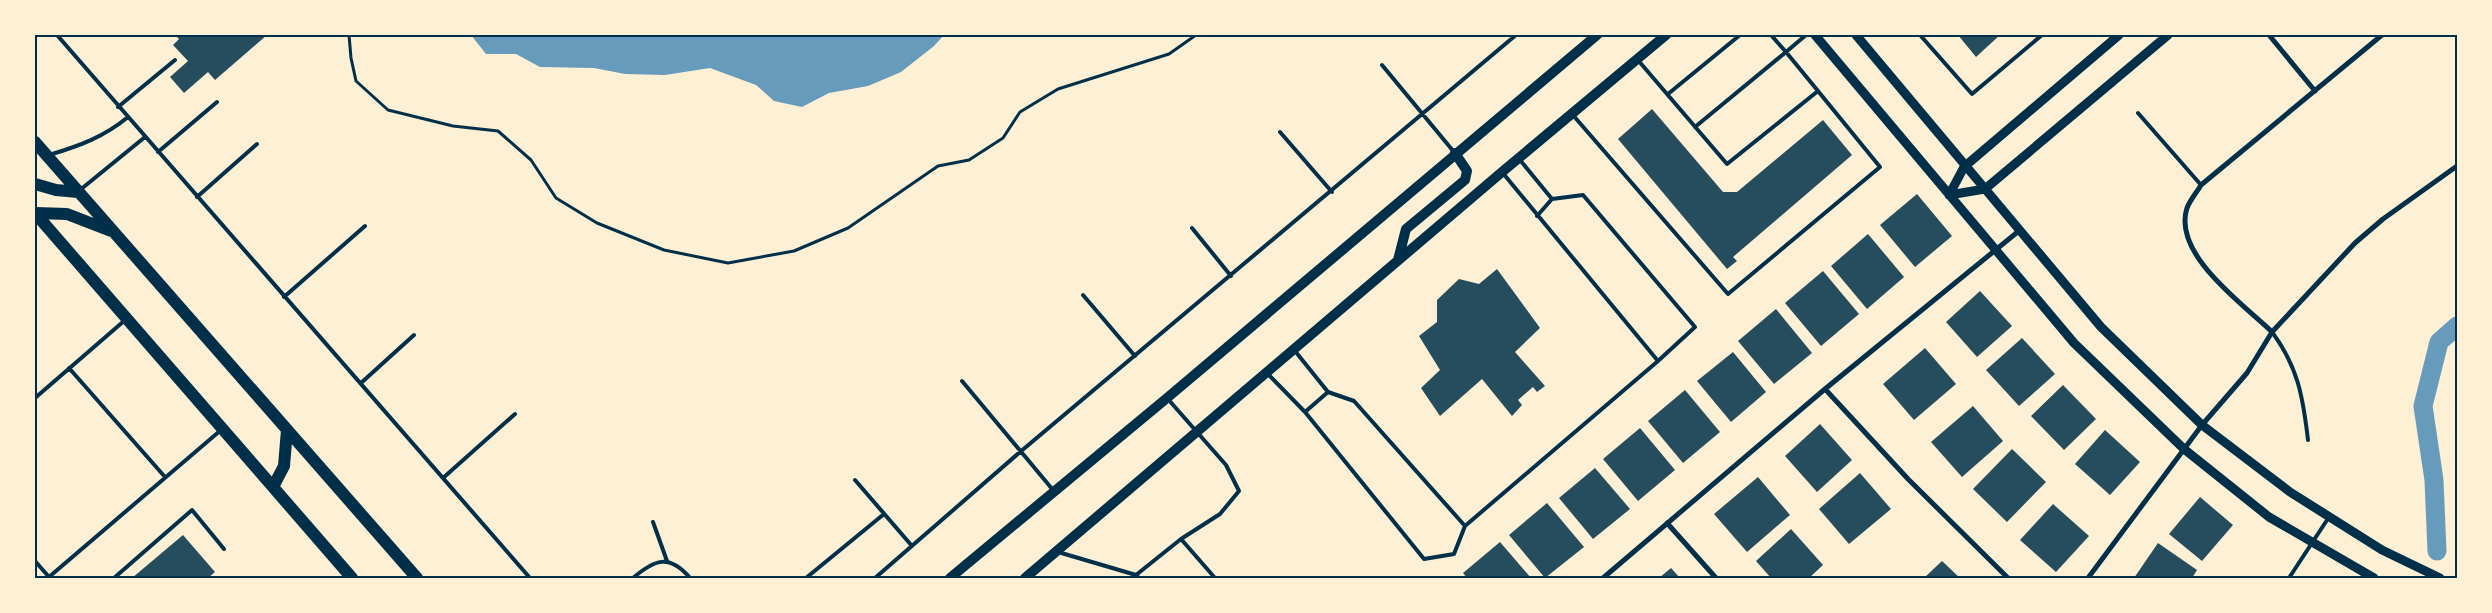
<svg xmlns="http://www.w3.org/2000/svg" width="2492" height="613" font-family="'Titillium Web',sans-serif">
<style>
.water{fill:#669bbc}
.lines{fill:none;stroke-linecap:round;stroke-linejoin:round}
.canal{stroke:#669bbc;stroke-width:19}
.building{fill:#264d5e}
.path{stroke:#003049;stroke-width:3}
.service{stroke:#003049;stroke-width:4}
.minor{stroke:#003049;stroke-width:5}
.tertiary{stroke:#003049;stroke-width:9}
.secondary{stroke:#003049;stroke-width:10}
.primary{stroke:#003049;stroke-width:12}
.neatline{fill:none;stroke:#003049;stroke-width:2}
</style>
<rect width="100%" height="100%" fill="#fdf0d5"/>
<path class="water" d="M 471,35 L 944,35 L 934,46 L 901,72 L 868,86 L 829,93 L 802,107 L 774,101 L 756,85 L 710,68 L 665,75 L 625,74 L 594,68 L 540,67 L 516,54 L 486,54 Z"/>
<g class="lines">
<path class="canal" d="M 2437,551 L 2434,480 L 2423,406 L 2439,342 L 2457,326"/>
</g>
<path class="building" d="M 175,35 L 267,35 L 215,80 L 208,72 L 184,93 L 170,77 L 188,61 L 173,45 L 179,39 Z
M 1958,35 L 2000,35 L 1976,57 Z
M 1652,109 L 1723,192 L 1737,192 L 1823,120 L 1852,155 L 1733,257 L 1737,261 L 1727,269 L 1618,139 Z
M 1917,194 L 1952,236 L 1915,267 L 1880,225 Z
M 1868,234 L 1904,277 L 1867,309 L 1831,266 Z
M 1497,269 L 1540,328 L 1515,352 L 1545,386 L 1537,392 L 1533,387 L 1518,400 L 1522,405 L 1512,416 L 1482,379 L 1440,416 L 1421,388 L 1440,370 L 1419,336 L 1437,322 L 1437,300 L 1459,279 L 1479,284 Z
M 1823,271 L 1859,314 L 1821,346 L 1785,303 Z
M 1980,291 L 2012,326 L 1977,357 L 1946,322 Z
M 1776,309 L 1812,353 L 1774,384 L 1738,341 Z
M 2022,338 L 2055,374 L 2019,406 L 1986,370 Z
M 1925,348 L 1956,384 L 1914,420 L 1883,384 Z
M 1733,352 L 1766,392 L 1731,422 L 1697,381 Z
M 2063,385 L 2096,419 L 2064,450 L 2031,416 Z
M 1685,390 L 1720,432 L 1683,463 L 1648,421 Z
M 1973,406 L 2003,441 L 1962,477 L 1931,442 Z
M 1820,424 L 1852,460 L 1817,492 L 1785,456 Z
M 1640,428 L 1675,470 L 1638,501 L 1603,459 Z
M 2105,430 L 2140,462 L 2110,495 L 2075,464 Z
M 2012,449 L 2046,482 L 2007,522 L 1973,489 Z
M 1595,468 L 1630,509 L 1593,539 L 1559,498 Z
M 1860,473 L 1891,509 L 1849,544 L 1819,509 Z
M 1758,477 L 1790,515 L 1747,552 L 1714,514 Z
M 2200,497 L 2233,525 L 2202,561 L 2169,534 Z
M 1547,503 L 1584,547 L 1545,578 L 1509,535 Z
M 2053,504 L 2089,536 L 2056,572 L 2020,540 Z
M 1791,529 L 1823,565 L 1809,578 L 1771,578 L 1756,561 Z
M 183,535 L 215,572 L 208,578 L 132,578 Z
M 1500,542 L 1531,578 L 1467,578 L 1463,573 Z
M 2158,543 L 2197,570 L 2192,578 L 2134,578 Z
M 1942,561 L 1960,578 L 1924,578 Z
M 1671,568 L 1680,578 L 1659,578 Z"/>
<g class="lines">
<path class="path" d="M 349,35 L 351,58 L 356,81 L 388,110 L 453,126 L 498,131 L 531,160 L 556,198 L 597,223 L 664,250 L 728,263 L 794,251 L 848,228 L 938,166 L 969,160 L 1003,138 L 1020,112 L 1058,89 L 1169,54 L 1196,35"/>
<path class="service" d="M 57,35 L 530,578
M 1771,35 L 1786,52 L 1806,35
M 1920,35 L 1972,94 L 2042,35
M 1637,59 L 1727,164 L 1818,91 L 1786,52 L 1695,127
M 1382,65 L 1454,152
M 1668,94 L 1740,35
M 118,107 L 175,60
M 2138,113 L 2201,185
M 1572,114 L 1728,294 L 1880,167 L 1818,91
M 1280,132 L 1332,192
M 158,152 L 217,102
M 49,155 C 79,146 104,137 128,117
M 1502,172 L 1658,361
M 80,190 L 145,137
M 197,197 L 257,144
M 1537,216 L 1552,199
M 1192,228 L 1231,276
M 1083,295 L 1135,356
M 284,297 L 365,226
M 2272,332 C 2298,367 2303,397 2308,440
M 1295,351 L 1328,392 L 1354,401 L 1465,526
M 69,368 L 165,477
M 1268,374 L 1305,412 L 1424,559 L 1454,554 L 1465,526 L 1658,361 L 1695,327 L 1583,195 L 1552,199 L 1520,160
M 962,381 L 1053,490
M 361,383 L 414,335
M 35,398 L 124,321
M 1167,398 L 1226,465 L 1239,491 L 1220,514 L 1181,539
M 1305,412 L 1328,392
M 443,478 L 515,414
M 855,480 L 912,546
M 653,522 L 667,561
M 1058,552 L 1136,575 L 1139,578
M 35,561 L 49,577 L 221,430
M 1136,575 L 1181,539 L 1215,578
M 114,578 L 192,510 L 224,549
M 633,578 C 654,560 669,553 690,578
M 806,578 L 884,514
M 875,578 L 1020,452 L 1516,35
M 2289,578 L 2329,517"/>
<path class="minor" d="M 2269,35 L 2315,91
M 2272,332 C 2243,304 2172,254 2187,208 C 2190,200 2197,192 2201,185 L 2382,35
M 1825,389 L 1908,479 L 2008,578
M 1667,523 L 1716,578
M 1603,578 L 1825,389 L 2020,230
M 2088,578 L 2202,425 L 2247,373 L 2272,332 L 2355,243 L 2383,219 L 2457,166"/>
<path class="tertiary" d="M 1815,35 L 2074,343 L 2184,449 L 2269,517 L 2374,578
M 1856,35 L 2101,327 L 2202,425 L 2290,492 L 2382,550 L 2440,578
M 1949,195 L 1985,189 L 2168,35
M 1949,195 L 1964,167 L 2119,35"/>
<path class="secondary" d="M 1398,260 L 1406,229 L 1465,180 L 1467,171 L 1455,153
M 950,578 L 1167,398 L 1597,35
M 1025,578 L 1502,172 L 1666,35"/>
<path class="primary" d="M 35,142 L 417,578
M 35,184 L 56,190 L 78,192
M 35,213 L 352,578
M 36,213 L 67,214 L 111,231
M 273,487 L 284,466 L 287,430"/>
</g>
<rect width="2492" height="613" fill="none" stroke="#fdf0d5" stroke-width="72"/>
<rect x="36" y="36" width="2420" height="541" class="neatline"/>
</svg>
